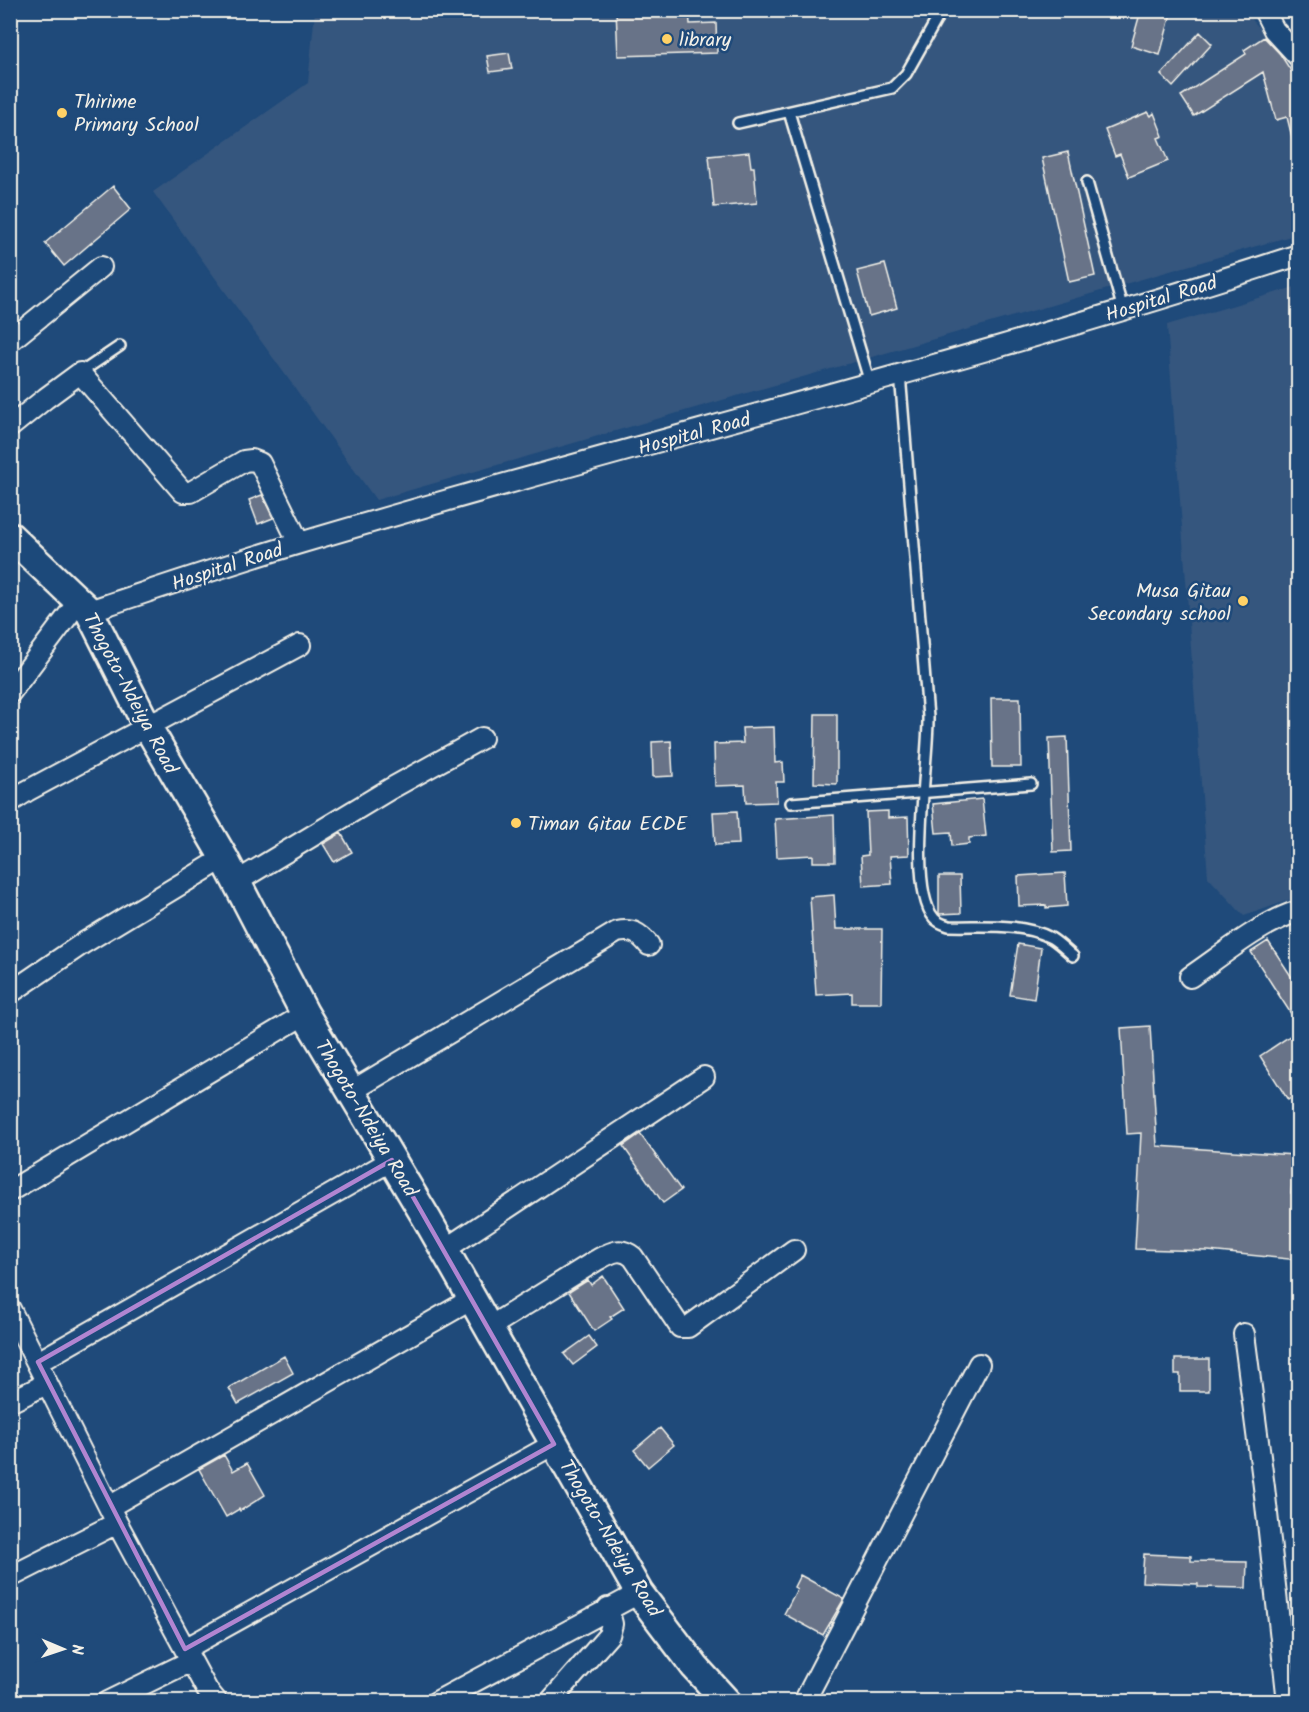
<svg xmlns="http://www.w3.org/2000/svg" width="1309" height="1712" font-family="Kalam,sans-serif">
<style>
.built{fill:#35567e}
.building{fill:#687388;stroke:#f4f1e8;stroke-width:1.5}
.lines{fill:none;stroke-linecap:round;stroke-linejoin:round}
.lane-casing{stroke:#f4f1e8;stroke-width:14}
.street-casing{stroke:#f4f1e8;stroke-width:24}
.secondary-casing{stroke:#f4f1e8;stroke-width:32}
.lane{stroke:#1f4a7a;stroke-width:9}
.street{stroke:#1f4a7a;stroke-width:20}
.secondary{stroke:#1f4a7a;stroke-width:27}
.marked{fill:none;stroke:#b185d1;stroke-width:4.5;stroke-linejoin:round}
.poi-dot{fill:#ffd166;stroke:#1f4a7a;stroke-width:2}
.labels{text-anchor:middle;stroke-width:5;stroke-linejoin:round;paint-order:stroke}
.poi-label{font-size:20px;fill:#f4f1e8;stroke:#1f4a7a;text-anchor:start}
.street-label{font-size:20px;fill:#f4f1e8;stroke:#1f4a7a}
</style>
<rect width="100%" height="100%" fill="#1f4a7a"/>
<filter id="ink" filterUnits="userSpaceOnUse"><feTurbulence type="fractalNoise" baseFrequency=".0167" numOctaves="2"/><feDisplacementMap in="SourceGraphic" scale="12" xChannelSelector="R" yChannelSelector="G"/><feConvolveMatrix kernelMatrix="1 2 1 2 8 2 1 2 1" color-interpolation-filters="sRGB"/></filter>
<g filter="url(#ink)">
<path class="built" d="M 315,11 L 1245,11 L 1298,74 L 1298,234 L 376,500 L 153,192 L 308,83 Z
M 1298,286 L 1298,897 L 1244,916 L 1208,877 L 1167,325 Z"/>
<path class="building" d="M 616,10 L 689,10 L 690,24 L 716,23 L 717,53 L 618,56 Z
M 1141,10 L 1172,10 L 1160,55 L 1131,46 Z
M 1200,32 L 1212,44 L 1173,87 L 1161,75 Z
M 1264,37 L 1280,54 L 1295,77 L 1299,76 L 1299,144 L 1294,145 L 1287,117 L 1276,120 L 1263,72 L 1194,116 L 1181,96 L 1246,54 L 1244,50 Z
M 509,53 L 512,69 L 490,72 L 487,56 Z
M 1148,112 L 1151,116 L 1154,113 L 1163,136 L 1158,138 L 1168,161 L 1129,177 L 1120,154 L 1115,156 L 1105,130 Z
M 749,152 L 751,167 L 754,167 L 757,203 L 714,207 L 709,156 Z
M 1068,152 L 1095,276 L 1069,282 L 1042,158 Z
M 113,186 L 131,209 L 64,266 L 45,243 Z
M 885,264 L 897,308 L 869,316 L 857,271 Z
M 262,495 L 273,518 L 258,524 L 249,500 Z
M 991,698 L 1020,698 L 1021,767 L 992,767 Z
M 815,714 L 837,714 L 837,784 L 814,783 Z
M 774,727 L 775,763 L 783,762 L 784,782 L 776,782 L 777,802 L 746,803 L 745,785 L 715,786 L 714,744 L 743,743 L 742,728 Z
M 1067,737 L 1071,851 L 1053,852 L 1049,738 Z
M 671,741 L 673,776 L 653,777 L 652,742 Z
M 982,799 L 986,836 L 969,838 L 969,844 L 952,846 L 951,832 L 936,833 L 933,804 Z
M 737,811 L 739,844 L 715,845 L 713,812 Z
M 888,811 L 888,818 L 908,817 L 909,855 L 890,856 L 892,884 L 863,886 L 861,856 L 868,855 L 866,812 Z
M 834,815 L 835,862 L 813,862 L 813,855 L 777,857 L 775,819 Z
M 341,833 L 352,852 L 334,862 L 323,844 Z
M 1065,873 L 1067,906 L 1046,908 L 1046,905 L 1019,906 L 1018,876 Z
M 939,876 L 960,876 L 961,913 L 939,914 Z
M 834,895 L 836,929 L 882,929 L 881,1003 L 852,1003 L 852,993 L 816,995 L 810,897 Z
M 1268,941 L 1299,988 L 1299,1026 L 1251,952 Z
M 1018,944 L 1041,948 L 1034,999 L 1010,995 Z
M 1150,1026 L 1157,1146 L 1295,1155 L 1291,1193 L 1299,1193 L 1299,1260 L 1208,1251 L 1135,1249 L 1141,1133 L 1127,1134 L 1121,1028 Z
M 1299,1030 L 1299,1108 L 1291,1098 L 1288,1100 L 1260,1056 Z
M 640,1134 L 681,1190 L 663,1203 L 623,1146 Z
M 603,1276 L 624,1308 L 610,1317 L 612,1319 L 594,1331 L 569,1292 L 588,1280 L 591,1285 Z
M 589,1336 L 597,1347 L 573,1365 L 564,1354 Z
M 284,1356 L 293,1373 L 238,1404 L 229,1388 Z
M 1175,1359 L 1209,1359 L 1209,1391 L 1180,1391 L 1180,1374 L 1175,1374 Z
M 660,1428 L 674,1445 L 648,1467 L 634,1450 Z
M 224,1455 L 233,1471 L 247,1463 L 265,1495 L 240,1511 L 239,1509 L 226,1517 L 199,1469 Z
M 1144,1554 L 1191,1556 L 1191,1561 L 1247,1562 L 1246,1588 L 1198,1587 L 1198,1584 L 1142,1582 Z
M 800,1575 L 844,1599 L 823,1635 L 784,1614 L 797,1589 L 794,1587 Z"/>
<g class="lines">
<g class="lane-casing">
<path id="lane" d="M 789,112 L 870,383
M 738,123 L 892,88 L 906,74 L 942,10
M 1087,182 L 1123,310
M 80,373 L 120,346
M 900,374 L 928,717 C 929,760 907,887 934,918 C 938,923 943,924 949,926 C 983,927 1020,922 1051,938 C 1059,943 1066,950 1073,956
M 791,803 L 1031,784"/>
</g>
<g class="street-casing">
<path id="street" d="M 1264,10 L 1274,30 L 1298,56
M 10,341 L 101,267
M 10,427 L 46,398 L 80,373 L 183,492 L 191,492 L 244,461 L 252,460 L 260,463 L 299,543
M 89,611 C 159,588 229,564 300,543 C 632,444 969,363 1298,255
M 10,693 L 79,601
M 10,802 L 27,791 L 300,645
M 236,882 L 390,789 L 482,738
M 1190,977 C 1224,954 1259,924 1298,911
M 10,993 L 82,944 L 224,858
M 352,1091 L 617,932 C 633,929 639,933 649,945
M 10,1191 L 305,1014
M 444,1250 L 704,1077
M 10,1309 L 117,1523 L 207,1690 L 217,1702
M 488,1328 L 597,1260 C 610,1253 620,1246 633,1257 L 680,1327 L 688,1327 L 794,1250
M 1244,1334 L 1264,1487 L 1288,1702
M 38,1362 L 392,1160
M 10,1402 L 46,1384
M 109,1507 L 472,1299
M 10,1577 L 117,1523
M 185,1649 L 554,1444
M 107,1702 L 191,1661
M 436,1702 L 639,1593
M 550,1702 L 609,1635 L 612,1624 L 608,1608
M 804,1702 L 979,1364"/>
</g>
<g class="secondary-casing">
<path id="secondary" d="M 10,536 L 89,611 L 147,726 L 224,858 L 305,1014 L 427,1219 L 639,1593 L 695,1667 L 727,1702"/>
</g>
<use href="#lane" class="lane"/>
<use href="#street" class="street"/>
<use href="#secondary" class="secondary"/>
</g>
</g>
<path class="marked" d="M 392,1160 L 554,1444 L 185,1649 L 38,1362 Z"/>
<g class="poi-dot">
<circle cx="667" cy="39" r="6"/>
<circle cx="62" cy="113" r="6"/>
<circle cx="1243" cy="601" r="6"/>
<circle cx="516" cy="823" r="6"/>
</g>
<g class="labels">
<g class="poi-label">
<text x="679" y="46">library</text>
<text x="74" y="108">Thirime<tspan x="74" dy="23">Primary School</tspan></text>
<text x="1231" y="597" text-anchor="end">Musa Gitau<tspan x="1231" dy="23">Secondary school</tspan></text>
<text x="528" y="830">Timan Gitau ECDE</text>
</g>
<g class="street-label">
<text transform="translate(1161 298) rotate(-17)" y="7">Hospital Road</text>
<text transform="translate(694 433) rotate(-15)" y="7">Hospital Road</text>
<text transform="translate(227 566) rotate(-18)" y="7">Hospital Road</text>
<text transform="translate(131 693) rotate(62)" y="7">Thogoto-Ndeiya Road</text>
<text transform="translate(367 1118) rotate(59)" y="7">Thogoto-Ndeiya Road</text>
<text transform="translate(611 1538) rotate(59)" y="7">Thogoto-Ndeiya Road</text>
</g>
</g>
<rect width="1309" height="1712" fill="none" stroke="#1f4a7a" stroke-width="36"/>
<rect x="18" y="18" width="1273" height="1676" fill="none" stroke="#f4f1e8" stroke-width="2" filter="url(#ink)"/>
<g transform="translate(63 1649) rotate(92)" stroke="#1f4a7a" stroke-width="4.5" paint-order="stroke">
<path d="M0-4.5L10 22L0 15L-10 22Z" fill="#f4f1e8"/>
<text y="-9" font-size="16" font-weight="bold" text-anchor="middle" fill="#f4f1e8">N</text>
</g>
</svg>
